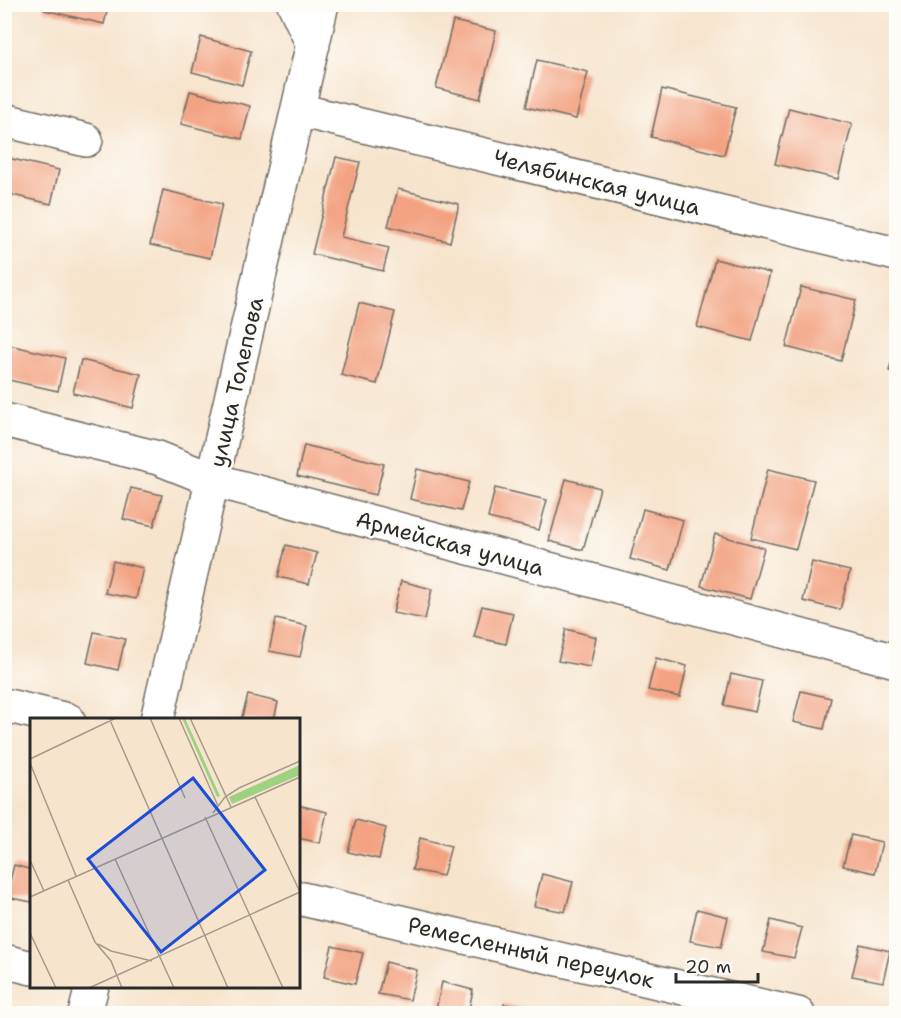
<svg xmlns="http://www.w3.org/2000/svg" width="901" height="1018" font-family="'Shantell Sans',sans-serif">
<style>
.building{fill:#f3a382}
.lines{fill:none;stroke-linecap:round;stroke-linejoin:round}
.minor-casing{stroke:#726c64;stroke-width:36}
.minor{stroke:#fff;stroke-width:33}
.labels{text-anchor:middle;stroke-width:5;stroke-linejoin:round;paint-order:stroke}
.street-label{font-size:22px;fill:#2b2b2b;stroke:#fdfcf7}
.inset-road{fill:none;stroke:#a59a8c;stroke-width:1.5}
.view{fill:#1d4ed8;fill-opacity:0.15;stroke:#1d4ed8;stroke-width:3}
.inset-edge{fill:none;stroke:#2b2b2b;stroke-width:3}
</style>
<rect width="100%" height="100%" fill="#fdfcf7"/>
<filter id="ink" filterUnits="userSpaceOnUse"><feTurbulence type="fractalNoise" baseFrequency=".0167" numOctaves="2"/><feDisplacementMap in="SourceGraphic" scale="12" xChannelSelector="R" yChannelSelector="G"/><feConvolveMatrix kernelMatrix="1 2 1 2 8 2 1 2 1" color-interpolation-filters="sRGB"/></filter>
<filter id="wash" filterUnits="userSpaceOnUse"><feTurbulence type="fractalNoise" baseFrequency=".008" numOctaves="4" result="noise"/><feDisplacementMap in="SourceGraphic" scale="24" xChannelSelector="R" yChannelSelector="G"/><feGaussianBlur stdDeviation="1.35" result="paint"/><feColorMatrix in="noise" values="0 0 0 0 0 0 0 0 0 0 0 0 0 0 0 0 0 1.4 0 .05"/><feComposite in="paint" operator="in"/></filter>
<g filter="url(#wash)">
<rect width="100%" height="100%" fill="#f7e4cd"/>
<g id="blocks">
<path class="building" d="M 45,4 L 109,4 L 104,24 L 44,10 Z
M 453,21 L 496,31 L 480,99 L 436,88 Z
M 201,37 L 251,51 L 242,85 L 192,72 Z
M 537,60 L 588,72 L 576,119 L 526,107 Z
M 662,89 L 736,107 L 724,155 L 651,137 Z
M 190,91 L 250,106 L 242,139 L 181,124 Z
M 789,108 L 852,124 L 838,179 L 775,164 Z
M 4,157 L 59,170 L 51,204 L 4,193 Z
M 336,157 L 360,162 L 341,237 L 389,248 L 383,271 L 312,254 Z
M 398,189 L 459,204 L 450,242 L 388,226 Z
M 163,190 L 222,204 L 210,258 L 150,245 Z
M 715,259 L 770,273 L 752,341 L 697,327 Z
M 801,287 L 856,300 L 841,361 L 786,347 Z
M 359,303 L 395,312 L 377,384 L 341,375 Z
M 896,342 L 896,373 L 889,371 Z
M 5,344 L 65,358 L 58,391 L 4,379 Z
M 81,360 L 141,374 L 133,408 L 73,393 Z
M 304,445 L 384,464 L 376,495 L 297,476 Z
M 417,469 L 469,482 L 461,511 L 410,499 Z
M 768,469 L 814,480 L 796,549 L 751,538 Z
M 566,479 L 600,488 L 583,550 L 549,541 Z
M 131,488 L 162,495 L 154,526 L 123,519 Z
M 495,488 L 547,500 L 539,530 L 488,518 Z
M 643,509 L 683,520 L 670,570 L 630,559 Z
M 715,534 L 764,548 L 750,599 L 701,586 Z
M 286,545 L 317,553 L 309,584 L 278,577 Z
M 113,561 L 143,568 L 136,599 L 105,593 Z
M 812,562 L 850,571 L 840,610 L 803,601 Z
M 401,581 L 432,589 L 425,619 L 393,613 Z
M 482,606 L 513,613 L 506,644 L 474,637 Z
M 276,619 L 307,626 L 300,657 L 269,651 Z
M 566,629 L 596,637 L 590,667 L 558,661 Z
M 94,632 L 125,639 L 118,670 L 87,663 Z
M 656,658 L 687,666 L 680,697 L 648,690 Z
M 731,674 L 762,681 L 755,712 L 724,705 Z
M 801,691 L 831,698 L 824,729 L 793,722 Z
M 248,695 L 278,702 L 274,720 L 241,720 Z
M 298,805 L 327,812 L 320,843 L 298,838 Z
M 356,820 L 386,828 L 379,859 L 348,852 Z
M 851,835 L 882,842 L 875,873 L 843,866 Z
M 420,838 L 451,846 L 443,876 L 412,870 Z
M 14,865 L 32,870 L 32,902 L 6,897 Z
M 542,874 L 573,882 L 565,912 L 534,906 Z
M 697,909 L 728,917 L 721,947 L 690,941 Z
M 771,920 L 802,928 L 794,958 L 763,952 Z
M 860,944 L 890,951 L 883,982 L 852,976 Z
M 332,946 L 363,953 L 355,984 L 324,977 Z
M 386,962 L 417,970 L 410,1000 L 378,994 Z
M 442,982 L 473,990 L 468,1014 L 435,1014 Z
M 504,1004 L 534,1011 L 534,1014 L 501,1014 Z"/>
</g>
</g>
<g filter="url(#ink)">
<use href="#blocks" fill-opacity="0" stroke="#726c64" stroke-width="1.5"/>
<g class="lines">
<g class="minor-casing">
<path id="minor" d="M 294,4 L 313,45
M 298,110 L 896,254
M 4,120 L 86,140
M 4,420 L 158,458 L 213,480 L 896,661
M 4,705 L 68,720
M 157,720 L 322,4
M 298,898 L 713,995 L 798,1014
M 4,961 L 32,968
M 85,1014 L 92,986"/>
</g>
<use href="#minor" class="minor"/>
</g>
</g>
<g class="labels">
<g class="street-label">
<text transform="translate(597 182) rotate(14)" y="8">Челябинская улица</text>
<text transform="translate(236 382) rotate(-77)" y="8">улица Толепова</text>
<text transform="translate(450 543) rotate(15)" y="8">Армейская улица</text>
<text transform="translate(531 952) rotate(13)" y="8">Ремесленный переулок</text>
</g>
</g>
<g transform="translate(30 718)">
<rect width="270" height="270" fill="#f7e4cd"/>
<path d="M 152,0 L 155,0 L 190,78 L 187,79 ZM 270,47 L 270,57 L 202,86 L 199,79 Z" fill="#9ed180"/>
<path class="inset-road" d="M 79,0 L 198,270M 120,0 L 155,80M 149,0 L 188,88M 160,0 L 201,89M 0,41 L 86,0M 0,45 L 46,158M 225,79 L 270,174M 183,95 L 195,79 L 209,70 L 270,43M 175,99 L 253,270M 85,141 L 144,270M 0,142 L 14,173M 38,162 L 65,224 L 81,243 L 92,270M 0,179 L 270,59M 0,215 L 26,270M 68,226 L 81,233 L 122,243M 59,270 L 270,174"/>
<path class="view" d="M 163,60 L 235,152 L 131,234 L 58,141 Z"/>
<rect width="270" height="270" class="inset-edge"/>
</g>
<rect width="901" height="1018" fill="none" stroke="#fdfcf7" stroke-width="24"/>
<path d="M676 973v9h82v-9" fill="none" stroke="#2b2b2b" stroke-width="3"/>
<text x="685" y="973" font-size="18" fill="#2b2b2b" stroke="#fdfcf7" stroke-width="4.5" paint-order="stroke">20 m</text>
</svg>
